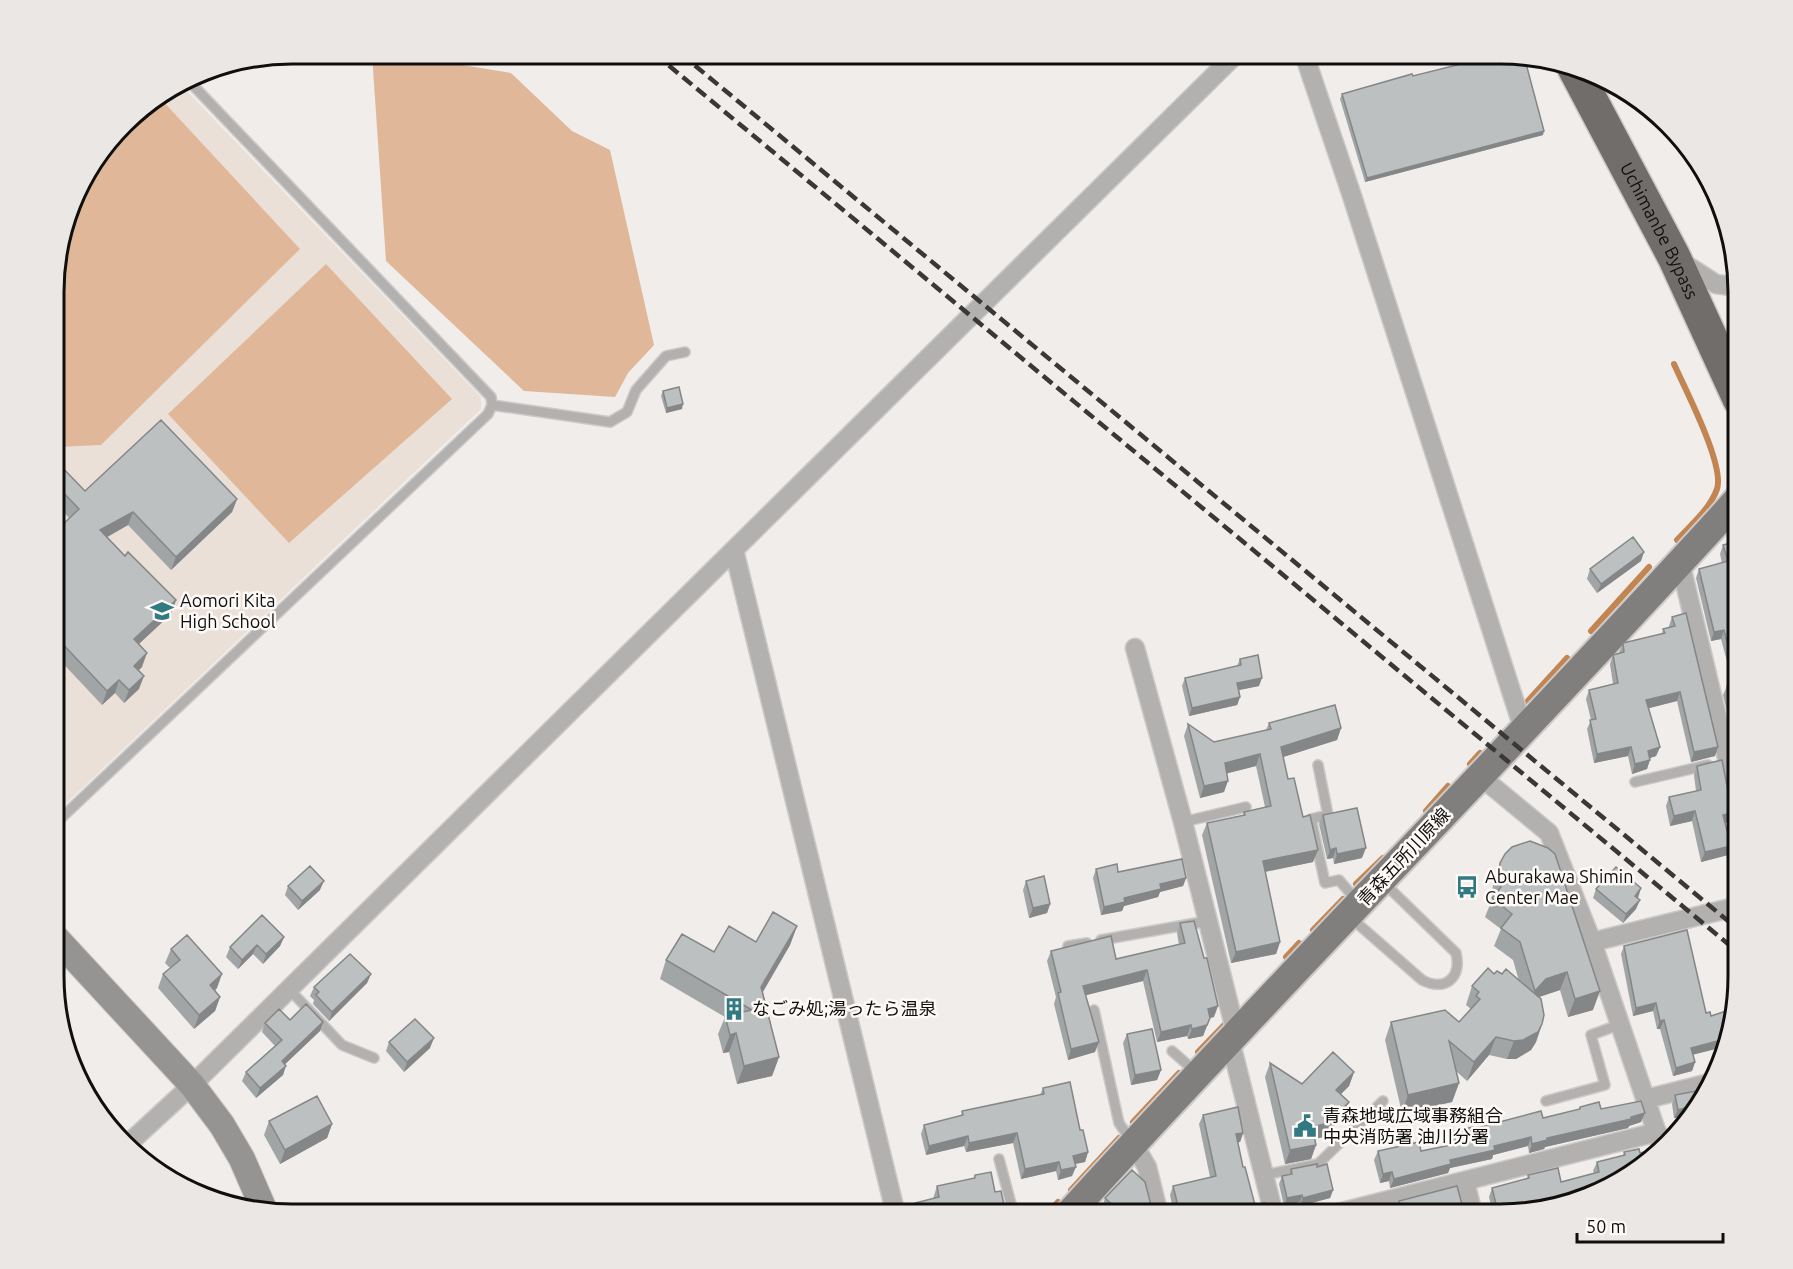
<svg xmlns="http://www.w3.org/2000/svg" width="1793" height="1269" font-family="Ubuntu,'Noto Sans JP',sans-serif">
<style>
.built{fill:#eae0d8}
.green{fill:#e0b899}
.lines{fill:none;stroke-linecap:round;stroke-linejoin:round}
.stream{stroke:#c28551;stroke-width:6}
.lane-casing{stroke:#ccc9c8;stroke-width:12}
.street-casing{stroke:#ccc9c8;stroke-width:21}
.secondary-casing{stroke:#ccc9c8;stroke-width:28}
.primary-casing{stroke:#ccc9c8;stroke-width:32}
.highway-casing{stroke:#ccc9c8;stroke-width:36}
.lane{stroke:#b3b1b0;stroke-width:9}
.street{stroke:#b3b1b0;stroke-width:18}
.secondary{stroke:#969492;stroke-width:26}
.primary{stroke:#817f7d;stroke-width:28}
.highway{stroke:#706d6b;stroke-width:33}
.rail{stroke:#393836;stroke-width:4.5;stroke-dasharray:12 6;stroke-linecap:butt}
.wall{fill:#a2a5a6}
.shaded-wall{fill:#848687}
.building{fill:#bcc0c1;stroke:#848687;stroke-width:1.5}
.labels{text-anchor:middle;stroke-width:5;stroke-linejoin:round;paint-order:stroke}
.street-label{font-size:18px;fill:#100f0e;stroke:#fefaf8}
.poi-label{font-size:18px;fill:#100f0e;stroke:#fefaf8;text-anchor:start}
.rim{fill:none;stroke:#100f0e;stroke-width:3}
</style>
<rect width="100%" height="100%" fill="#f0edeb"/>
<path class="built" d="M 181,85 L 481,397 L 481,409 L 56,813 L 56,262 L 79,187 L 135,113 Z"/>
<path class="green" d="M 372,54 L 416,54 L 444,62 L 511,73 L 572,131 L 610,150 L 654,345 L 628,373 L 615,397 L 524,391 L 386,261 Z
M 160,98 L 300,249 L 101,445 L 56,447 L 56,262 L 79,187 L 135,113 Z
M 326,264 L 452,399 L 289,543 L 168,414 Z"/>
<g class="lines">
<path class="stream" d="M 1702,168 L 1717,207
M 1674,364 C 1685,389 1725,465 1717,489 C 1710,509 1691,525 1677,540
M 1591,631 L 1649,567
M 1526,703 L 1567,658
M 1470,764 L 1480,753
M 1426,811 L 1448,786
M 1356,884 L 1383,858
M 1313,930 L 1343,899
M 1286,957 L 1299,943
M 1198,1052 L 1227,1022
M 1133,1122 L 1179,1073
M 1071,1190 L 1119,1138
M 1046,1215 L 1058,1202"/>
<g class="lane-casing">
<path id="lane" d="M 492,405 L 610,422 L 627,412 L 636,390 L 666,356 L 685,352
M 1318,765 L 1328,815 L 1311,819 L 1325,883 L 1339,880 L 1358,902
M 1635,782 L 1708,765
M 1183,822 L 1246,807
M 56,823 L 488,414 L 492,405 L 491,397 L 188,80
M 1350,917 L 1422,980 C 1445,992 1462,978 1456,953 L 1384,883
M 1101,940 L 1208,921
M 1068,946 L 1087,943
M 289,989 L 342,1045 L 374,1058
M 1094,1010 L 1119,1123 L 1132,1142
M 1172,1051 L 1197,1073
M 1546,1101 L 1605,1085 L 1591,1035 L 1621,1024
M 999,1159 L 1014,1215
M 1264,1175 L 1318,1164 L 1383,1101"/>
</g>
<g class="street-casing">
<path id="street" d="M 1304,54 L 1352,196 L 1524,731
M 1680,261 L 1716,284 L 1739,287
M 734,550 L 896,1215
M 1680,562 L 1739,808
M 1135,648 L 1183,822 L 1236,1033
M 1480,776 L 1549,833 L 1592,942 L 1661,1145
M 1592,942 L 1739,906
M 1230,1040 L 1274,1215
M 1646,1099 L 1710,1083
M 1133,1143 L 1147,1167 L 1159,1215
M 128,1144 L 192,1085 L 1236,54
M 1465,1181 L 1473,1215
M 1330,1215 L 1657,1132"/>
</g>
<g class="secondary-casing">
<path id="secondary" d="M 56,938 L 192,1085 L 222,1125 L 242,1159 L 265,1212"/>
</g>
<g class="primary-casing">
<path id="primary" d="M 1068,1215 C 1288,973 1519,741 1739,498"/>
</g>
<g class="highway-casing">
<g id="highway">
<path id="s1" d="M 1573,66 L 1674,257 L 1739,399"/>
</g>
</g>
<use href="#lane" class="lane"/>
<use href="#street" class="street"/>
<use href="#secondary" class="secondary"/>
<use href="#primary" class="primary"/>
<use href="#highway" class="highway"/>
<path class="rail" d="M 655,54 L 1739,953
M 681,54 L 1739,930"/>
</g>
<path class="wall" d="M 1413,76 L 1543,135 L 1365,182 L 1340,99 L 1342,94 Z
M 663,391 L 682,409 L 666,413 L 661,396 Z
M 56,461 L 85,491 L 237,499 L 232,512 L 171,570 L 128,525 L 107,537 L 125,556 L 176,600 L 171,614 L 139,644 L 142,667 L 139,670 L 139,689 L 124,703 L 115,693 L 102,705 L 56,656 L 56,531 L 69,518 L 56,504 Z
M 1738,541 L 1738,752 L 1737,752 L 1723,695 L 1727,686 L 1733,684 L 1721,639 L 1711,641 L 1696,578 L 1699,569 L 1722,563 L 1720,554 L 1723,545 Z
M 1641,561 L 1597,593 L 1587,579 L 1590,569 Z
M 1672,617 L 1715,756 L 1691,762 L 1677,701 L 1648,708 L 1660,747 L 1656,756 L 1650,758 L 1647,769 L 1632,774 L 1628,756 L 1594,763 L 1587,729 L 1591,720 L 1586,699 L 1589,690 L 1613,684 L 1610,664 L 1613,655 L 1619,653 L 1623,643 L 1662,634 L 1663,629 L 1669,627 L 1669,626 Z
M 1240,659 L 1259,686 L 1239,690 L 1240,697 L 1237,705 L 1189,716 L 1182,686 L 1185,678 L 1237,666 Z
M 1269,723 L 1341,728 L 1337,740 L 1283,757 L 1288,779 L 1303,817 L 1313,862 L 1265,872 L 1280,942 L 1276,954 L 1231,963 L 1202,835 L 1207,823 L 1243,815 L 1244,812 L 1265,807 L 1256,766 L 1227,773 L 1224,792 L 1200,798 L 1184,736 L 1188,724 L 1214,742 L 1266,730 Z
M 1697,766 L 1729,796 L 1735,812 L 1732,821 L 1725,823 L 1731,846 L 1728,855 L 1701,862 L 1692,821 L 1670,826 L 1666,806 L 1669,797 L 1696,791 L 1694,775 Z
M 1323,815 L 1362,858 L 1334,864 L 1333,858 L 1327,859 L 1319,824 Z
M 1500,863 L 1593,1010 L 1568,1017 L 1560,990 L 1539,997 L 1542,1024 L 1536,1042 L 1531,1050 L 1516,1059 L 1507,1059 L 1489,1055 L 1467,1081 L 1456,1071 L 1459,1083 L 1452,1102 L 1402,1113 L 1385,1040 L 1391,1022 L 1459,1022 L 1471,1009 L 1466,1005 L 1472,986 L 1494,974 L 1502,974 L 1519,981 L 1513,960 L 1494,946 L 1501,929 L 1485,917 L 1493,897 L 1492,890 L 1494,881 Z
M 1096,869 L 1118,872 L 1186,878 L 1183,886 L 1160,892 L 1158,897 L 1124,906 L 1122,911 L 1101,915 L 1093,878 Z
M 1026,881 L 1050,904 L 1047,913 L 1029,918 L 1023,890 Z
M 288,886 L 320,890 L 298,910 L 285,895 Z
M 1596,889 L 1638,898 L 1636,909 L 1623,923 L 1593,898 Z
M 1180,923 L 1214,1017 L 1210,1018 L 1203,1036 L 1188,1039 L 1187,1036 L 1157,1042 L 1143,981 L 1085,995 L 1095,1052 L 1068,1060 L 1054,1004 L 1056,997 L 1047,961 L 1051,951 L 1116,959 L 1179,945 L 1177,933 Z
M 797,926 L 790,945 L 763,992 L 779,1057 L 772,1076 L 737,1084 L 729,1052 L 723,1053 L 718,1034 L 725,1017 L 660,979 L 666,960 L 714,952 L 756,942 Z
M 284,937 L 280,946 L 263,964 L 253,954 L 238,969 L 226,957 L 230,947 Z
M 1624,946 L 1693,1055 L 1695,1062 L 1692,1071 L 1673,1076 L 1660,1029 L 1657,1029 L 1653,1011 L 1633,1016 L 1621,954 Z
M 171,949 L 217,988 L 215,991 L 220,997 L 215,1011 L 194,1029 L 158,988 L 163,974 L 170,968 L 165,963 Z
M 371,974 L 367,983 L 329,1021 L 313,1004 L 314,1000 L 310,996 L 314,987 Z
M 290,1020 L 323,1022 L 320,1031 L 285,1064 L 283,1075 L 256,1098 L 242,1081 L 246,1072 L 275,1046 L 262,1032 L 265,1023 Z
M 1127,1034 L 1161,1070 L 1157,1080 L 1131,1085 L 1123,1043 Z
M 389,1042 L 430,1048 L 404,1072 L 386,1051 Z
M 1270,1063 L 1302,1084 L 1354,1072 L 1349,1086 L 1341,1094 L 1349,1102 L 1344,1116 L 1323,1137 L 1314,1139 L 1316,1145 L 1311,1159 L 1285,1164 L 1265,1077 Z
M 1043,1088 L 1080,1130 L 1088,1152 L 1085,1162 L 1075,1164 L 1072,1176 L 1058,1180 L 1056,1171 L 1021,1179 L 1013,1143 L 966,1152 L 964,1146 L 926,1155 L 921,1134 L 924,1125 L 961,1116 L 962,1111 L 1040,1095 Z
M 1707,1089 L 1690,1121 L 1684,1126 L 1682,1117 L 1674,1118 L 1672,1104 L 1675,1095 Z
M 1580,1107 L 1601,1109 L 1641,1122 L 1629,1126 L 1628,1128 L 1545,1147 L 1544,1149 L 1529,1153 L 1528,1146 L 1493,1155 L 1492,1159 L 1450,1168 L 1448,1173 L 1390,1188 L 1389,1181 L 1380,1183 L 1374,1160 L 1378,1151 L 1421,1151 L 1451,1145 L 1450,1140 L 1454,1131 L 1473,1129 L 1543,1118 L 1578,1110 Z
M 1203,1115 L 1243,1133 L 1240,1142 L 1238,1142 L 1243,1167 L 1255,1205 L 1268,1215 L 1174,1215 L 1170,1195 L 1173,1186 L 1210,1177 L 1199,1124 Z
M 269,1121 L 332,1124 L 327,1138 L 280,1164 L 264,1135 Z
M 1624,1152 L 1640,1153 L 1606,1190 L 1493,1213 L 1489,1197 L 1492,1188 L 1527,1179 L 1528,1175 L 1561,1182 L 1594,1173 L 1593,1171 L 1597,1162 L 1623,1156 Z
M 1317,1167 L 1333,1190 L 1330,1198 L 1300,1206 L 1300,1202 L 1284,1206 L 1279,1184 L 1282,1176 L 1289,1175 L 1291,1169 Z
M 975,1175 L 995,1192 L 1006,1215 L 911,1215 L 915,1203 L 933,1199 L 937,1186 L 973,1179 Z
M 1105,1198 L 1151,1205 L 1147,1215 L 1110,1215 L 1102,1207 Z"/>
<path class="shaded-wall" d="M 1544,131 L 1543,135 L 1365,182 L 1367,178 Z
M 683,404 L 682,409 L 666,413 L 667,408 Z
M 237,499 L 232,512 L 171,570 L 176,557 Z
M 133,512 L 128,525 L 95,544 L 100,530 Z
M 1644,552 L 1641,561 L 1597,593 L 1601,584 Z
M 176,600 L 171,614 L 129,653 L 134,639 Z
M 1724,630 L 1721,639 L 1711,641 L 1714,632 Z
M 147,653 L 142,667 L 129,679 L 134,666 Z
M 144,676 L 139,689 L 124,703 L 129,690 Z
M 1262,678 L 1259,686 L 1234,691 L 1237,683 Z
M 119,680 L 115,693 L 102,705 L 107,691 Z
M 1680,692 L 1677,701 L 1642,710 L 1646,700 Z
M 1240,697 L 1237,705 L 1189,716 L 1192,708 Z
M 1341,728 L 1337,740 L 1277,759 L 1281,747 Z
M 1631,747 L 1628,756 L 1594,763 L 1597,754 Z
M 1660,747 L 1656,756 L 1644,760 L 1648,751 Z
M 1718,747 L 1715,756 L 1691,762 L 1694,752 Z
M 1260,754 L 1256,766 L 1221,775 L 1225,763 Z
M 1650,760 L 1647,769 L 1632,774 L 1635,764 Z
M 1228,781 L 1224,792 L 1200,798 L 1204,786 Z
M 1695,811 L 1692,821 L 1670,826 L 1674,816 Z
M 1735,812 L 1732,821 L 1720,824 L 1723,815 Z
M 1731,846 L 1728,855 L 1701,862 L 1705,852 Z
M 1336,848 L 1333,858 L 1327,859 L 1330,850 Z
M 1366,848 L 1362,858 L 1334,864 L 1337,854 Z
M 1318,850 L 1313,862 L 1259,873 L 1263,861 Z
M 1186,878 L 1183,886 L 1160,892 L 1158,897 L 1124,906 L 1122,911 L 1101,915 L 1104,907 L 1124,898 L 1160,884 Z
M 324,881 L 320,890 L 298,910 L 302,901 Z
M 1641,888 L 1638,898 L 1632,905 L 1635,896 Z
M 1640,900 L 1636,909 L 1623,923 L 1626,914 Z
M 1050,904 L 1047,913 L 1029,918 L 1033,908 Z
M 797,926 L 790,945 L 755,1005 L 761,987 Z
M 284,937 L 280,946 L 263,964 L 266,954 Z
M 1280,942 L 1276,954 L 1231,963 L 1236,952 Z
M 257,945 L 253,954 L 238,969 L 242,960 Z
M 1147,970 L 1143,981 L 1079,997 L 1083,986 Z
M 1567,972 L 1560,990 L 1539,997 L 1529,1009 L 1535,991 L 1546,979 Z
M 222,974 L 217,988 L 205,999 L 210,985 Z
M 371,974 L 367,983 L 329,1021 L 332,1012 Z
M 1600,991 L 1593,1010 L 1568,1017 L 1575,999 Z
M 220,997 L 215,1011 L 194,1029 L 199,1015 Z
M 1656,1003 L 1653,1011 L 1633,1016 L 1636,1008 Z
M 1218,1006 L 1214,1017 L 1204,1019 L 1208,1009 Z
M 1210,1018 L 1203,1036 L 1188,1039 L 1192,1029 Z
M 1664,1020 L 1660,1029 L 1657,1029 L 1660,1021 Z
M 323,1022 L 320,1031 L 279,1070 L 282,1061 Z
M 1542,1024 L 1536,1042 L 1531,1050 L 1516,1059 L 1507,1059 L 1514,1041 Z
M 1191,1025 L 1187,1036 L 1157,1042 L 1161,1032 Z
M 736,1033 L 729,1052 L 723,1053 L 730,1035 Z
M 1496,1037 L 1489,1055 L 1467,1081 L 1474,1062 Z
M 434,1038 L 430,1048 L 404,1072 L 407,1062 Z
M 1729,1038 L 1728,1046 L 1688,1056 L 1691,1048 Z
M 1099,1042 L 1095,1052 L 1068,1060 L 1071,1049 Z
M 779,1057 L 772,1076 L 737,1084 L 744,1066 Z
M 1695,1062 L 1692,1071 L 1673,1076 L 1676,1068 Z
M 286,1066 L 283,1075 L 256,1098 L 260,1088 Z
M 1161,1070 L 1157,1080 L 1131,1085 L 1135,1075 Z
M 1354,1072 L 1349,1086 L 1331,1104 L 1336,1090 Z
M 1459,1083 L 1452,1102 L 1402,1113 L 1408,1095 Z
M 1349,1102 L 1344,1116 L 1323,1137 L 1307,1141 L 1312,1127 Z
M 1685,1108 L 1682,1117 L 1674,1118 L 1678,1110 Z
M 1645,1113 L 1641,1122 L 1629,1126 L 1628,1128 L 1545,1147 L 1544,1149 L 1529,1153 L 1532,1144 L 1547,1138 Z
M 332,1124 L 327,1138 L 280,1164 L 285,1150 Z
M 1017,1133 L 1013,1143 L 966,1152 L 969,1143 Z
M 1243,1133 L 1240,1142 L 1232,1143 L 1236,1134 Z
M 968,1136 L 964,1146 L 926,1155 L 929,1146 Z
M 1531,1137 L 1528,1146 L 1493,1155 L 1492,1159 L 1450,1168 L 1448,1173 L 1390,1188 L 1394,1179 L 1494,1146 Z
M 1316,1145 L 1311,1159 L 1285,1164 L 1290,1150 Z
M 1088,1152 L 1085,1162 L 1070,1165 L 1073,1156 Z
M 1059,1162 L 1056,1171 L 1021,1179 L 1025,1169 Z
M 1076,1167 L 1072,1176 L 1058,1180 L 1061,1170 Z
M 1392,1172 L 1389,1181 L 1380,1183 L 1383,1174 Z
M 1333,1190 L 1330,1198 L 1300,1206 L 1303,1198 Z
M 1302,1195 L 1300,1202 L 1284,1206 L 1287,1198 Z
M 1151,1205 L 1147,1215 L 1142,1215 Z
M 1183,1205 L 1180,1215 L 1175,1215 L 1178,1206 Z"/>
<path class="building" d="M 1501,54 L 1516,54 L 1524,56 L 1544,131 L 1367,178 L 1342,94 L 1412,74 L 1413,76 Z
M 679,387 L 683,404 L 667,408 L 663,391 Z
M 161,420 L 237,499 L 176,557 L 133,512 L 100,530 L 125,556 L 128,552 L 176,600 L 134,639 L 147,653 L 134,666 L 144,676 L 129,690 L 119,680 L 107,691 L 56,637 L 56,531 L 79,509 L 57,486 L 56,487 L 56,461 L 85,491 Z
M 1633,537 L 1644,552 L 1601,584 L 1590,569 Z
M 1738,541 L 1738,735 L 1727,686 L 1738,683 L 1724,630 L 1714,632 L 1699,569 L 1728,561 L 1723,545 Z
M 1686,613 L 1718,747 L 1694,752 L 1680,692 L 1646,700 L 1660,747 L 1648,751 L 1650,760 L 1635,764 L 1631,747 L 1597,754 L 1590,720 L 1596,719 L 1589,690 L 1618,683 L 1613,655 L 1624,652 L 1623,643 L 1665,633 L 1663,629 L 1675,626 L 1672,617 Z
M 1258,655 L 1262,678 L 1237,683 L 1240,697 L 1192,708 L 1185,678 L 1241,665 L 1240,659 Z
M 1335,705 L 1341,728 L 1281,747 L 1288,779 L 1294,778 L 1303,817 L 1310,815 L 1318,850 L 1263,861 L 1280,942 L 1236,952 L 1207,823 L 1245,815 L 1244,812 L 1271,806 L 1260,754 L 1225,763 L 1228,781 L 1204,786 L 1188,724 L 1214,742 L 1271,729 L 1269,723 Z
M 1722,760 L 1729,796 L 1735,812 L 1723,815 L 1731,846 L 1705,852 L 1695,811 L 1674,816 L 1669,797 L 1701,790 L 1697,766 Z
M 1357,808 L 1366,848 L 1337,854 L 1336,848 L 1330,850 L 1323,815 Z
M 1530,841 L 1548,848 L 1555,854 L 1600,991 L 1575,999 L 1567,972 L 1546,979 L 1535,991 L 1520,942 L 1501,928 L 1512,914 L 1492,898 L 1501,887 L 1499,872 L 1500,863 L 1505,854 L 1512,847 Z
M 1182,859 L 1186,878 L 1160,884 L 1161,889 L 1124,898 L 1125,902 L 1104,907 L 1096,869 L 1117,864 L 1118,872 Z
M 310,866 L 324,881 L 302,901 L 288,886 Z
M 1616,867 L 1641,888 L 1635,896 L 1640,900 L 1626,914 L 1596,889 Z
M 1044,876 L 1050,904 L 1033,908 L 1026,881 Z
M 773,912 L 797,926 L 761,987 L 779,1057 L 744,1066 L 736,1033 L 730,1035 L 725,1016 L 752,1010 L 666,960 L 682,934 L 714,952 L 729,926 L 756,942 Z
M 262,915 L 284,937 L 266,954 L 257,945 L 242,960 L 230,947 Z
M 1194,921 L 1204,958 L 1207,958 L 1218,1006 L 1208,1009 L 1210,1018 L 1207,1025 L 1192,1029 L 1191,1025 L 1161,1032 L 1147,970 L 1083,986 L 1099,1042 L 1071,1049 L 1058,993 L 1061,992 L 1051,951 L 1111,936 L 1116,959 L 1185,943 L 1180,923 Z
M 1687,930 L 1706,1013 L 1710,1012 L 1711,1016 L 1735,1008 L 1729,1038 L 1691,1048 L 1695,1062 L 1676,1068 L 1664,1020 L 1660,1021 L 1656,1003 L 1636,1008 L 1624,946 Z
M 187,935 L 222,974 L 210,985 L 220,997 L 199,1015 L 163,974 L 180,960 L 171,949 Z
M 350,954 L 371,974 L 332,1012 L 316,995 L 319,992 L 314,987 Z
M 1488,968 L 1494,974 L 1497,971 L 1502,974 L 1506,969 L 1541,999 L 1544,1015 L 1542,1024 L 1538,1032 L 1523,1040 L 1514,1041 L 1496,1037 L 1474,1062 L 1449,1041 L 1459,1083 L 1408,1095 L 1391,1022 L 1445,1010 L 1459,1022 L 1480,999 L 1476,996 L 1479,992 L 1472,986 Z
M 306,1004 L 323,1022 L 282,1061 L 286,1066 L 260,1088 L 246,1072 L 282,1040 L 265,1023 L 279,1009 L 290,1020 Z
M 415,1019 L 434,1038 L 407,1062 L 389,1042 Z
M 1152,1029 L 1161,1070 L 1135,1075 L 1127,1034 Z
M 1333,1052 L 1354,1072 L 1336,1090 L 1349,1102 L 1328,1123 L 1312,1127 L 1316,1145 L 1290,1150 L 1270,1063 L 1302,1084 Z
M 1070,1082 L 1080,1130 L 1083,1130 L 1088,1152 L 1073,1156 L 1076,1167 L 1061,1170 L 1059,1162 L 1025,1169 L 1017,1133 L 969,1143 L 968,1136 L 929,1146 L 924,1125 L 963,1115 L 962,1111 L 1044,1094 L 1043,1088 Z
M 1707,1089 L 1690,1121 L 1688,1121 L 1685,1108 L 1678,1110 L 1675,1095 Z
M 317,1096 L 332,1124 L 285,1150 L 269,1121 Z
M 1641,1101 L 1645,1113 L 1631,1117 L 1631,1119 L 1547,1138 L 1547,1140 L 1532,1144 L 1531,1137 L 1494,1146 L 1495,1150 L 1450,1160 L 1451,1164 L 1394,1179 L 1392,1172 L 1383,1174 L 1378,1151 L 1419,1142 L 1421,1151 L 1456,1144 L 1454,1131 L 1473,1127 L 1473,1129 L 1541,1111 L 1543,1118 L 1580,1109 L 1580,1107 L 1599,1102 L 1601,1109 Z
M 1238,1107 L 1243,1133 L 1236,1134 L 1243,1167 L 1245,1167 L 1255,1205 L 1265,1203 L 1268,1215 L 1185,1215 L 1183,1205 L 1178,1206 L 1173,1186 L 1216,1176 L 1203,1115 Z
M 1639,1149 L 1640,1153 L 1656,1149 L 1606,1190 L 1501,1215 L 1485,1215 L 1498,1212 L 1492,1188 L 1529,1178 L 1528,1175 L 1558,1168 L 1561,1182 L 1599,1172 L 1597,1162 L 1625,1155 L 1624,1152 Z
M 1317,1164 L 1317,1167 L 1327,1164 L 1333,1190 L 1303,1198 L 1302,1195 L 1287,1198 L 1282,1176 L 1292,1174 L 1291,1169 Z
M 1132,1170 L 1145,1182 L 1151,1205 L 1142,1215 L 1123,1215 L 1105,1198 Z
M 991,1172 L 995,1192 L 1001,1191 L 1006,1215 L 918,1215 L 915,1203 L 939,1197 L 937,1186 L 975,1178 L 975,1175 Z
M 1457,1186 L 1465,1215 L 1352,1215 L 1400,1205 L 1399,1201 Z"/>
<defs>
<g id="school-bare" transform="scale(1.8)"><path d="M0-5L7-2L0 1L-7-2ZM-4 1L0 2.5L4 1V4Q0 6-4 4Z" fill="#327a83" stroke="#fefaf8" stroke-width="2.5" paint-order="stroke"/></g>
<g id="bus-bare" transform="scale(1.8)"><path d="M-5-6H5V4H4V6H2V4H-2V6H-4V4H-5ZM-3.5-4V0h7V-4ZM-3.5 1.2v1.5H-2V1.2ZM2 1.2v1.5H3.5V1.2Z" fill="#327a83" stroke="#fefaf8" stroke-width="2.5" paint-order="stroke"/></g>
<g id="building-bare" transform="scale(1.8)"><path d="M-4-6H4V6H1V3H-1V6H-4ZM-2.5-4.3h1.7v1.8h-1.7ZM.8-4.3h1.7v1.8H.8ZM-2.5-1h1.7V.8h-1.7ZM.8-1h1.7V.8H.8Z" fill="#327a83" stroke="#fefaf8" stroke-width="2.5" paint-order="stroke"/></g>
<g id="civic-bare" transform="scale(1.8)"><path d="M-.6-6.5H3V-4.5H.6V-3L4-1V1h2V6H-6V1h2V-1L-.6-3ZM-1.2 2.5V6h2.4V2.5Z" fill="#327a83" stroke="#fefaf8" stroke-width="2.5" paint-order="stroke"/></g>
</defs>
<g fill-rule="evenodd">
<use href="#school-bare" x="162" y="611"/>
<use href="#bus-bare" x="1467" y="887"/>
<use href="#building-bare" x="734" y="1009"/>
<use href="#civic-bare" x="1305" y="1126"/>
</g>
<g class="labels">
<g class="street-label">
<text dy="6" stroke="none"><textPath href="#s1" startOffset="186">Uchimanbe Bypass</textPath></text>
<text transform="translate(1404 857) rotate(-47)" y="6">青森五所川原線</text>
</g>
<g class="poi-label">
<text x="180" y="607">Aomori Kita<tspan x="180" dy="21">High School</tspan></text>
<text x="1485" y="883">Aburakawa Shimin<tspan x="1485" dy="21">Center Mae</tspan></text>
<text x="752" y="1015">なごみ処;湯ったら温泉</text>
<text x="1323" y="1122">青森地域広域事務組合<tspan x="1323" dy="21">中央消防署 油川分署</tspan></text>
</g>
</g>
<path d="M0 0H1793V1269H0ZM292 64H1500A228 228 0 0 1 1728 292V976A228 228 0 0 1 1500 1204H292A228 228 0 0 1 64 976V292A228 228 0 0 1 292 64Z" fill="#ebe7e5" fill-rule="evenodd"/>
<path class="rim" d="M292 64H1500A228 228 0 0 1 1728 292V976A228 228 0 0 1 1500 1204H292A228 228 0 0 1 64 976V292A228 228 0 0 1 292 64Z"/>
<path d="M1577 1233v9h146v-9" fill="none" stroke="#100f0e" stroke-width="3"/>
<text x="1586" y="1233" font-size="18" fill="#100f0e" stroke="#fefaf8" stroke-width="4.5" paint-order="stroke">50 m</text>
</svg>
